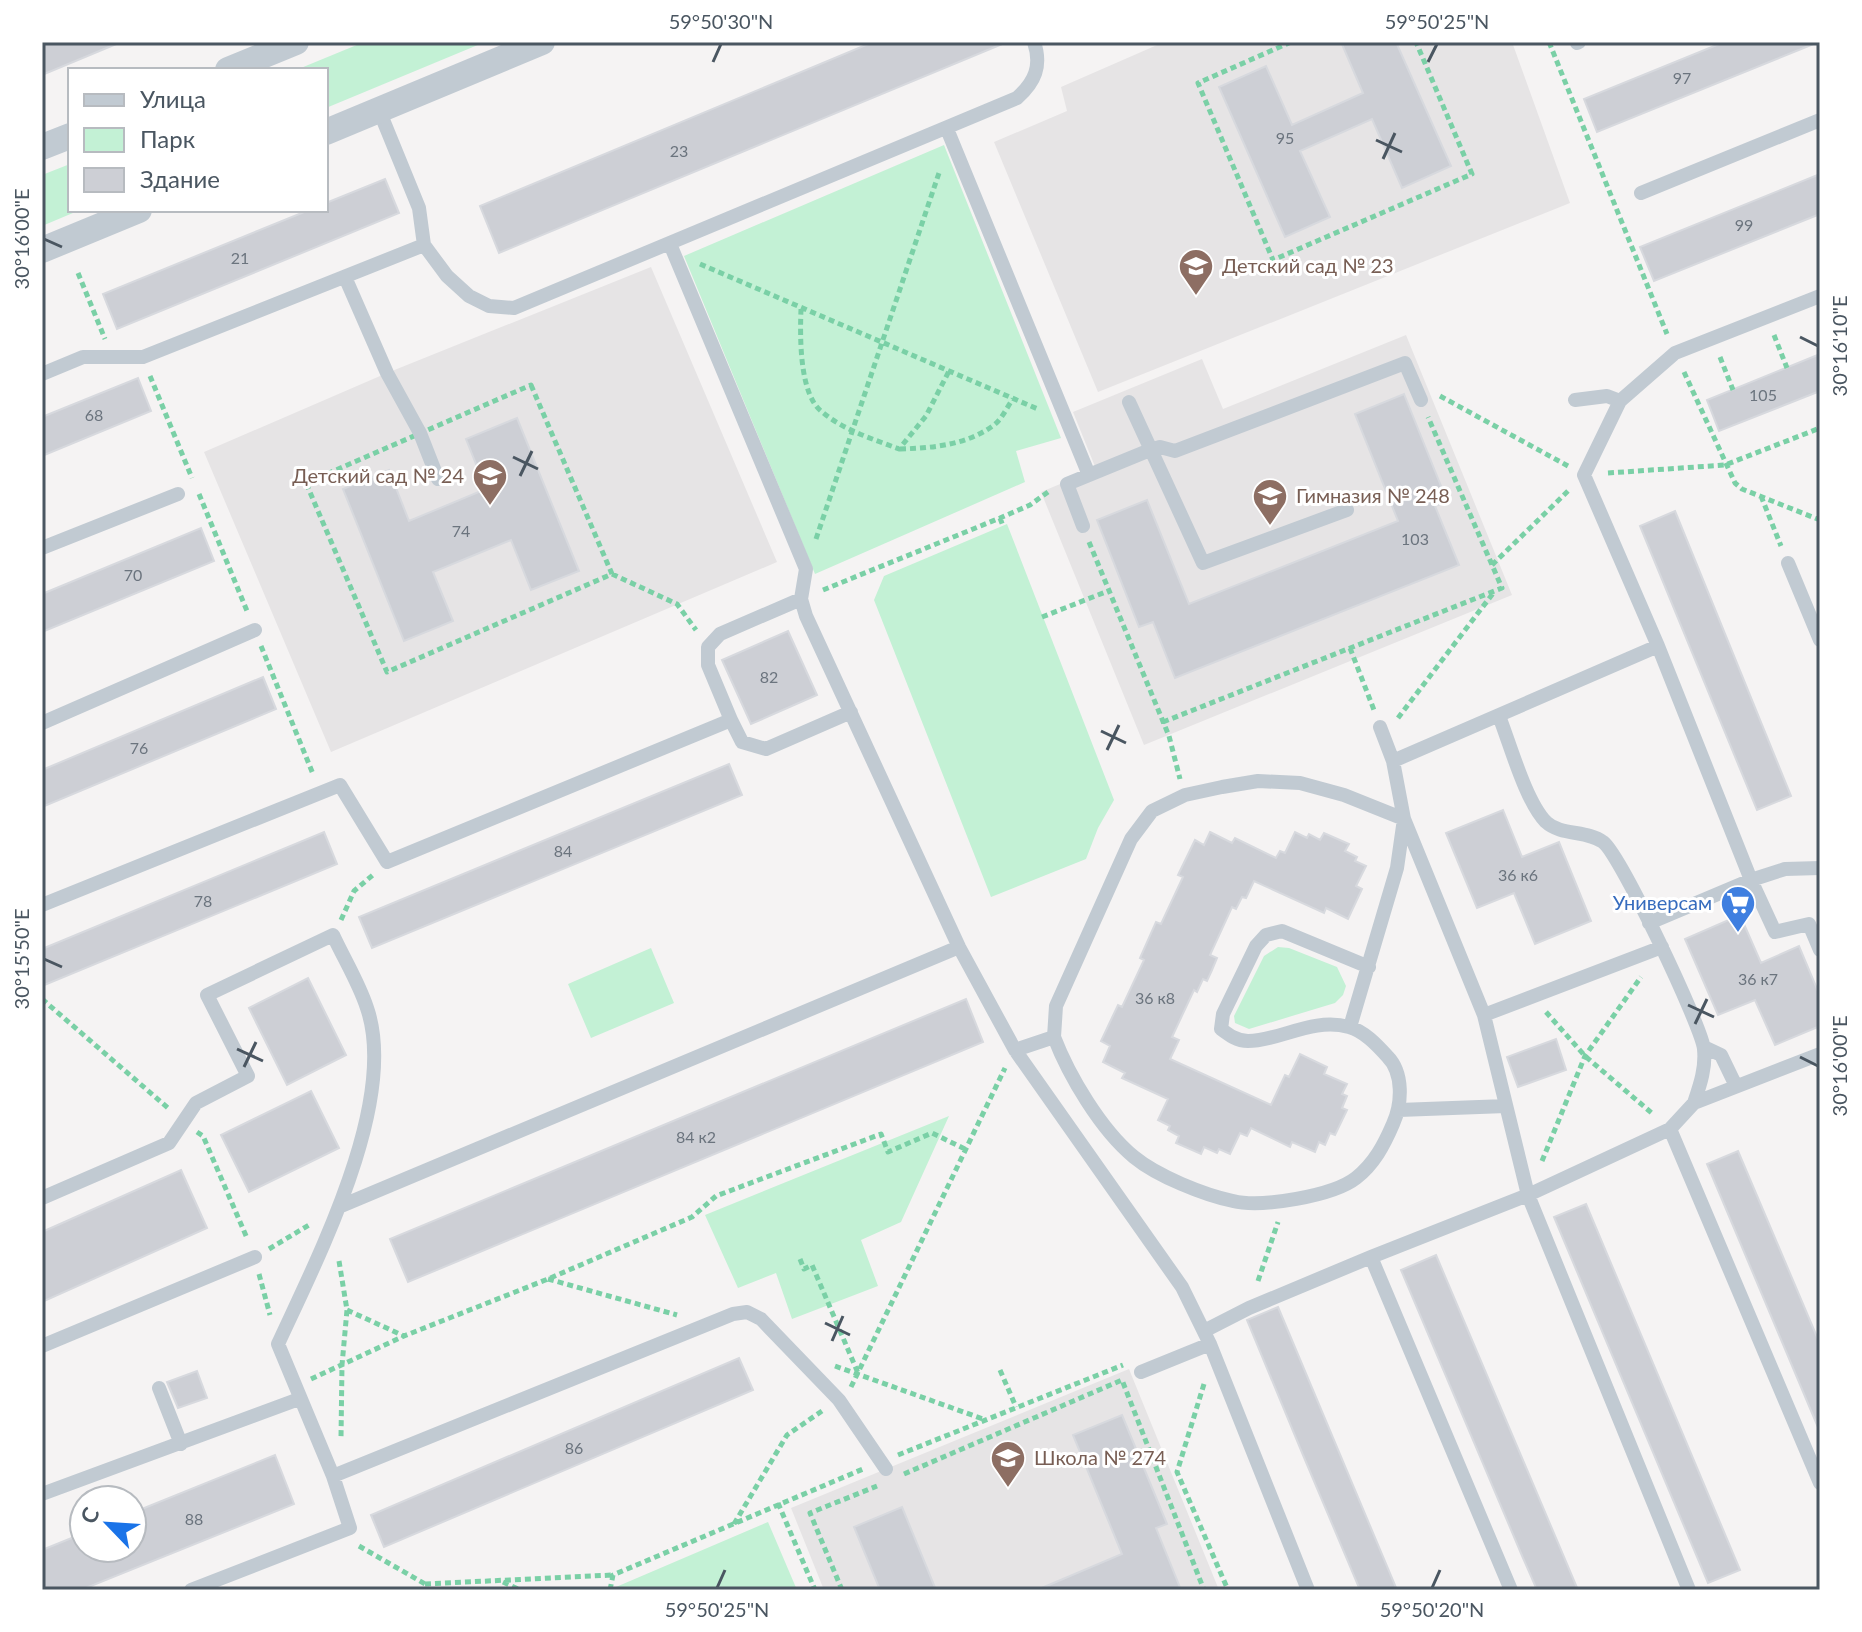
<svg xmlns="http://www.w3.org/2000/svg" width="1862" height="1632" font-family="Lato,sans-serif">
<style>
.education{fill:#e6e4e5}
.green{fill:#c3f1d5}
.building{fill:#cdcfd5;stroke:#d7d9de;stroke-width:2}
.lines{fill:none;stroke-linecap:round;stroke-linejoin:round}
.path{stroke:#7ad0a6;stroke-width:5;stroke-dasharray:6 4;stroke-linecap:butt}
.lane{stroke:#c1cad2;stroke-width:14}
.street{stroke:#c1cad2;stroke-width:26}
.ticks{fill:none;stroke:#4a5661;stroke-width:3}
.labels{text-anchor:middle;stroke-width:6;stroke-linejoin:round;paint-order:stroke}
.number-label{font-size:16px;fill:#6b747e}
.education-label{font-size:20px;fill:#785e54;stroke:#fff;text-anchor:start}
.shop-label{font-size:20px;fill:#366cbe;stroke:#fff;text-anchor:end}
.neatline{fill:none;stroke:#4a5661;stroke-width:3}
.ticks-label{font-size:20px;text-anchor:middle;fill:#4a5661}
</style>
<rect width="100%" height="100%" fill="#f5f3f3"/>
<path class="education" d="M 1164,42 L 1512,42 L 1570,203 L 1098,392 L 994,142 L 1067,111 L 1061,87 Z
M 651,267 L 777,562 L 331,752 L 204,452 L 387,373 Z
M 1406,335 L 1512,595 L 1144,745 L 1041,492 L 1096,469 L 1073,412 L 1202,359 L 1223,409 Z
M 1129,1369 L 1219,1590 L 824,1590 L 791,1508 Z"/>
<path class="green" d="M 364,42 L 485,42 L 326,108 L 326,70 L 296,70 Z
M 944,145 L 1061,438 L 1016,451 L 1025,482 L 815,574 L 684,256 Z
M 70,164 L 70,210 L 80,210 L 42,226 L 42,175 Z
M 1007,524 L 1114,800 L 1098,828 L 1086,859 L 991,897 L 874,600 L 884,576 Z
M 1278,947 L 1289,948 L 1337,967 L 1346,986 L 1343,995 L 1335,1003 L 1249,1029 L 1235,1023 L 1234,1016 L 1264,956 Z
M 651,948 L 674,1003 L 591,1038 L 568,984 Z
M 949,1116 L 901,1222 L 861,1240 L 878,1286 L 792,1319 L 776,1273 L 738,1288 L 705,1215 Z
M 768,1522 L 797,1590 L 617,1590 L 616,1587 Z"/>
<path class="building" d="M 42,42 L 121,42 L 42,75 Z
M 873,42 L 1007,42 L 499,253 L 480,206 Z
M 1341,42 L 1396,42 L 1451,166 L 1402,188 L 1372,119 L 1300,151 L 1330,217 L 1285,237 L 1219,87 L 1266,66 L 1292,125 L 1363,93 Z
M 1724,42 L 1816,43 L 1597,132 L 1584,99 Z
M 1820,174 L 1820,214 L 1654,281 L 1640,247 Z
M 385,179 L 399,213 L 117,329 L 103,294 L 309,210 L 326,210 L 326,203 Z
M 1820,354 L 1820,391 L 1719,431 L 1707,400 Z
M 138,378 L 151,411 L 42,456 L 42,417 Z
M 1404,394 L 1447,501 L 1435,506 L 1459,565 L 1175,678 L 1153,622 L 1139,627 L 1097,520 L 1147,500 L 1189,604 L 1398,521 L 1355,414 Z
M 517,418 L 579,571 L 531,590 L 511,540 L 433,572 L 453,621 L 404,641 L 343,489 L 389,470 L 409,521 L 486,489 L 466,439 Z
M 1675,511 L 1791,796 L 1757,810 L 1640,526 Z
M 201,528 L 214,561 L 42,632 L 42,594 Z
M 788,631 L 817,695 L 751,724 L 722,660 Z
M 263,677 L 276,709 L 42,807 L 42,770 Z
M 729,764 L 742,795 L 372,948 L 359,917 Z
M 1503,810 L 1522,857 L 1559,842 L 1591,921 L 1535,944 L 1514,893 L 1477,908 L 1446,833 Z
M 324,832 L 337,864 L 42,986 L 42,949 Z
M 1210,832 L 1232,843 L 1235,838 L 1276,858 L 1280,851 L 1285,853 L 1295,832 L 1307,838 L 1309,834 L 1320,840 L 1324,833 L 1349,844 L 1345,851 L 1357,857 L 1355,861 L 1366,866 L 1356,886 L 1362,889 L 1348,919 L 1326,908 L 1324,913 L 1254,881 L 1246,898 L 1242,897 L 1236,909 L 1232,907 L 1210,955 L 1217,958 L 1212,970 L 1207,981 L 1203,979 L 1197,992 L 1194,990 L 1172,1037 L 1179,1040 L 1170,1059 L 1271,1105 L 1285,1075 L 1289,1077 L 1300,1054 L 1327,1067 L 1324,1074 L 1347,1084 L 1342,1094 L 1347,1096 L 1342,1108 L 1347,1110 L 1335,1135 L 1330,1133 L 1325,1145 L 1319,1142 L 1315,1152 L 1292,1142 L 1290,1147 L 1251,1128 L 1247,1136 L 1240,1133 L 1230,1154 L 1219,1149 L 1217,1153 L 1204,1147 L 1201,1154 L 1176,1143 L 1179,1136 L 1168,1130 L 1170,1126 L 1158,1120 L 1168,1099 L 1122,1078 L 1125,1073 L 1103,1062 L 1110,1046 L 1101,1041 L 1118,1005 L 1122,1007 L 1144,960 L 1140,958 L 1156,922 L 1161,924 L 1183,877 L 1178,875 L 1195,840 L 1204,845 Z
M 1740,915 L 1761,963 L 1799,946 L 1820,996 L 1820,1026 L 1775,1045 L 1755,1000 L 1718,1015 L 1685,939 Z
M 308,978 L 346,1055 L 287,1085 L 249,1008 Z
M 966,999 L 983,1042 L 408,1282 L 390,1239 Z
M 1556,1039 L 1566,1070 L 1518,1087 L 1507,1057 Z
M 311,1091 L 339,1148 L 249,1192 L 221,1135 Z
M 1738,1151 L 1820,1344 L 1820,1432 L 1707,1164 Z
M 181,1170 L 207,1228 L 42,1302 L 42,1232 Z
M 1586,1204 L 1740,1570 L 1708,1583 L 1554,1217 Z
M 1436,1255 L 1578,1590 L 1537,1590 L 1523,1558 L 1401,1270 Z
M 1278,1307 L 1397,1590 L 1360,1590 L 1303,1455 L 1247,1320 Z
M 739,1358 L 753,1390 L 384,1547 L 371,1515 Z
M 197,1371 L 207,1398 L 178,1408 L 167,1382 Z
M 1122,1415 L 1167,1524 L 1156,1528 L 1181,1590 L 1037,1590 L 1122,1554 L 1073,1435 Z
M 275,1455 L 294,1504 L 81,1590 L 42,1590 L 42,1550 L 84,1533 L 84,1548 L 132,1548 L 132,1513 Z
M 902,1507 L 936,1590 L 880,1590 L 854,1527 Z"/>
<g class="lines">
<path class="path" d="M 1291,42 L 1198,83 L 1273,260 L 1472,174 L 1416,42
M 1549,42 L 1667,334
M 700,264 L 1040,410
M 78,273 L 105,339
M 801,309 C 800,335 799,393 821,411 C 843,430 873,439 899,449 L 926,416 L 949,371
M 1774,335 L 1787,368
M 1720,357 L 1733,390
M 1684,372 L 1735,483 L 1742,489 L 1820,520
M 150,376 L 192,478
M 531,385 L 612,574 L 387,672 L 306,483 Z
M 1440,396 L 1568,466
M 900,449 C 933,448 967,445 994,425 C 1002,419 1007,407 1013,399
M 1608,473 L 1725,465 L 1820,428
M 199,494 L 247,611
M 1761,496 L 1781,546
M 1000,518 L 1003,526
M 816,539 L 940,170
M 1089,542 L 1169,736 L 1180,779
M 1492,565 L 1569,490
M 612,574 L 677,604 L 696,630
M 823,590 L 1000,518 L 1030,505 L 1048,492
M 1042,617 L 1108,591
M 261,646 L 313,774
M 1350,648 L 1374,710
M 1398,718 L 1494,592
M 1163,722 L 1502,588 L 1428,417
M 341,920 L 354,891 L 374,874
M 42,999 L 168,1108
M 1546,1012 L 1585,1056 L 1654,1115
M 197,1132 L 203,1136 L 247,1238
M 1542,1161 L 1585,1056 L 1641,977
M 269,1249 L 309,1225
M 800,1259 L 804,1269 L 812,1265 L 858,1373
M 339,1261 L 347,1310 L 342,1365 L 341,1438
M 259,1274 L 270,1315
M 548,1279 L 677,1315
M 1258,1281 L 1278,1222
M 347,1310 L 404,1336
M 835,1366 L 983,1419
M 1000,1370 L 1016,1407
M 311,1379 L 404,1336 L 548,1279 L 692,1217 L 716,1196 L 881,1134 L 888,1152 L 932,1133 L 965,1149
M 1204,1384 L 1177,1472 L 1228,1590
M 851,1387 L 1005,1068
M 898,1455 L 1123,1365
M 904,1474 L 1122,1380 L 1204,1590
M 778,1503 L 815,1590
M 734,1524 L 787,1435 L 822,1411
M 359,1546 L 425,1584 L 427,1590
M 503,1582 L 520,1590
M 425,1584 L 613,1575
M 610,1590 L 613,1575 L 863,1469
M 842,1590 L 810,1513 L 877,1486"/>
<path class="lane" d="M 1577,43 L 1579,42
M 379,110 L 419,208 L 424,245 L 447,276 L 469,296 L 489,306 L 514,308 L 1017,98 C 1035,82 1042,66 1034,42
M 947,129 L 1089,475
M 1641,193 L 1820,120
M 670,244 L 806,569 L 801,599 L 806,616 L 959,947 L 1015,1050 L 1182,1287 L 1210,1344 L 1308,1590
M 345,277 L 387,373 L 420,433 L 438,479
M 1820,296 L 1675,353 L 1620,401 L 1584,475 L 1658,646 L 1751,880 L 1775,932 L 1809,924 L 1820,950
M 42,374 L 83,357 L 143,357 L 424,245
M 1575,400 L 1607,396 L 1620,401
M 1129,402 L 1203,563 L 1347,510
M 1083,526 L 1067,484 L 1150,450 L 1160,447 L 1175,451 L 1405,363 L 1421,400
M 42,548 L 178,494
M 1788,563 L 1820,640
M 1499,716 C 1510,744 1526,802 1546,822 C 1561,836 1587,830 1603,842 C 1620,854 1702,1027 1704,1049 C 1706,1068 1700,1085 1694,1103
M 731,720 L 708,665 L 708,647 L 720,634 L 801,599
M 42,723 L 255,630
M 1380,727 L 1393,761 L 1404,819 L 1484,1015 L 1528,1195 L 1689,1590
M 1393,761 L 1658,646
M 42,905 L 340,785 L 387,862 L 731,720 L 742,742 L 766,749 L 851,712
M 1649,923 L 1751,880 L 1785,869 L 1820,868
M 1484,1015 L 1662,947
M 1054,1037 C 1069,1076 1101,1130 1134,1157 C 1157,1176 1204,1195 1233,1201 C 1261,1208 1333,1196 1356,1178 C 1374,1164 1384,1145 1393,1124 C 1402,1104 1404,1073 1387,1056 C 1377,1045 1364,1031 1349,1027 C 1312,1017 1280,1041 1248,1041 C 1237,1041 1229,1035 1221,1029 L 1223,1014 L 1256,946 L 1266,935 L 1282,931 L 1369,967
M 1704,1047 L 1721,1055 L 1736,1086
M 1015,1050 L 1054,1037 L 1056,1006 L 1131,839 L 1152,811 L 1185,795 L 1222,787 L 1258,781 L 1300,783 L 1344,795 L 1404,819 L 1397,868 L 1350,1027
M 1399,1110 L 1506,1106
M 1670,1129 L 1820,1483
M 42,1198 L 169,1143 L 196,1103 L 248,1076 L 207,995 L 333,935 C 344,959 359,983 367,1008 C 399,1101 317,1259 278,1344 L 333,1476 L 350,1528 L 191,1590
M 341,1206 L 959,947
M 1371,1257 L 1511,1590
M 1204,1331 L 1249,1308 L 1371,1257 L 1528,1195 L 1670,1129 L 1694,1103 L 1820,1054
M 42,1346 L 255,1257
M 1141,1372 L 1210,1344
M 159,1388 L 181,1444
M 333,1476 L 733,1314 L 747,1312 L 761,1319 L 839,1400 L 886,1469
M 42,1494 L 299,1399"/>
<path class="street" d="M 228,70 L 296,42
M 326,132 L 542,42
M 42,147 L 70,136
M 42,250 L 139,210"/>
</g>
<path class="ticks" d="M 713,62 L 721,44M 1428,62 L 1437,44M 1376,140 L 1402,152M 1383,159 L 1395,133M 44,239 L 62,247M 1800,337 L 1818,346M 513,457 L 538,469M 520,476 L 532,451M 1101,731 L 1126,743M 1107,750 L 1119,725M 44,959 L 62,967M 1688,1005 L 1714,1017M 1695,1024 L 1707,999M 237,1049 L 263,1061M 1800,1057 L 1818,1066M 244,1067 L 256,1042M 825,1323 L 850,1335M 832,1341 L 843,1316M 717,1588 L 725,1570M 1432,1588 L 1440,1570"/>
<defs>
<g id="school-pin" transform="scale(1.8)"><path d="M0 17L-7.5 6A9.5 9.5 0 1 1 7.5 6Z" fill="#8d6e63" stroke="#fff"/><path d="M0-5L7-2L0 1L-7-2ZM-4 1L0 2.5L4 1V4Q0 6-4 4Z" fill="#fff"/></g>
<g id="supermarket-pin" transform="scale(1.8)"><path d="M0 17L-7.5 6A9.5 9.5 0 1 1 7.5 6Z" fill="#3f7fe0" stroke="#fff"/><path d="M-6-5.5h2.5l.6 2H6L4.5 2H-2.5L-4.4-4H-6ZM-1.5 3.2a1.3 1.3 0 1 0 .1 0ZM3 3.2a1.3 1.3 0 1 0 .1 0Z" fill="#fff"/></g>
</defs>
<g fill-rule="evenodd">
<use href="#school-pin" x="1196" y="266"/>
<use href="#school-pin" x="490" y="476"/>
<use href="#school-pin" x="1270" y="496"/>
<use href="#supermarket-pin" x="1738" y="903"/>
<use href="#school-pin" x="1008" y="1458"/>
</g>
<g class="labels">
<g class="number-label">
<text x="1682" y="84">97</text>
<text x="1285" y="144">95</text>
<text x="679" y="157">23</text>
<text x="1744" y="231">99</text>
<text x="240" y="264">21</text>
<text x="1763" y="401">105</text>
<text x="94" y="421">68</text>
<text x="461" y="537">74</text>
<text x="1415" y="545">103</text>
<text x="133" y="581">70</text>
<text x="769" y="683">82</text>
<text x="139" y="754">76</text>
<text x="563" y="857">84</text>
<text x="1518" y="881">36 к6</text>
<text x="203" y="907">78</text>
<text x="1758" y="985">36 к7</text>
<text x="1155" y="1004">36 к8</text>
<text x="696" y="1143">84 к2</text>
<text x="574" y="1454">86</text>
<text x="194" y="1525">88</text>
</g>
<g class="education-label">
<text x="1222" y="273">Детский сад № 23</text>
<text x="464" y="483" text-anchor="end">Детский сад № 24</text>
<text x="1296" y="503">Гимназия № 248</text>
<text x="1034" y="1465">Школа № 274</text>
</g>
<g class="shop-label">
<text x="1712" y="910">Универсам</text>
</g>
</g>
<rect width="1862" height="1632" fill="none" stroke="#ffffff" stroke-width="88"/>
<rect x="68" y="68" width="260" height="144" fill="#ffffff" stroke="#b7bbc0" stroke-width="2"/>
<rect x="84" y="94" width="40" height="12" fill="#c1cad2" stroke="#b7bbc0" stroke-width="2"/>
<text x="140" y="108" font-size="24" fill="#4a5661">Улица</text>
<rect x="84" y="128" width="40" height="24" fill="#c3f1d5" stroke="#b7bbc0" stroke-width="2"/>
<text x="140" y="148" font-size="24" fill="#4a5661">Парк</text>
<rect x="84" y="168" width="40" height="24" fill="#cdcfd5" stroke="#b7bbc0" stroke-width="2"/>
<text x="140" y="188" font-size="24" fill="#4a5661">Здание</text>
<g transform="translate(108 1524) rotate(295)"><circle r="38" fill="#ffffff" stroke="#b7bbc0" stroke-width="2"/>
<path d="M0-6L14 30L0 20L-14 30Z" fill="#1a73e8"/>
<text y="-12" font-size="22" font-weight="bold" text-anchor="middle" fill="#4a5661">С</text>
</g>
<rect x="44" y="44" width="1774" height="1544" class="neatline"/>
<g class="ticks-label">
<text x="721" y="29">59°50'30"N</text>
<text x="1437" y="29">59°50'25"N</text>
<text transform="translate(22 239) rotate(-90)" y="7">30°16'00"E</text>
<text transform="translate(1840 346) rotate(-90)" y="7">30°16'10"E</text>
<text transform="translate(22 959) rotate(-90)" y="7">30°15'50"E</text>
<text transform="translate(1840 1066) rotate(-90)" y="7">30°16'00"E</text>
<text x="717" y="1617">59°50'25"N</text>
<text x="1432" y="1617">59°50'20"N</text>
</g>
</svg>
